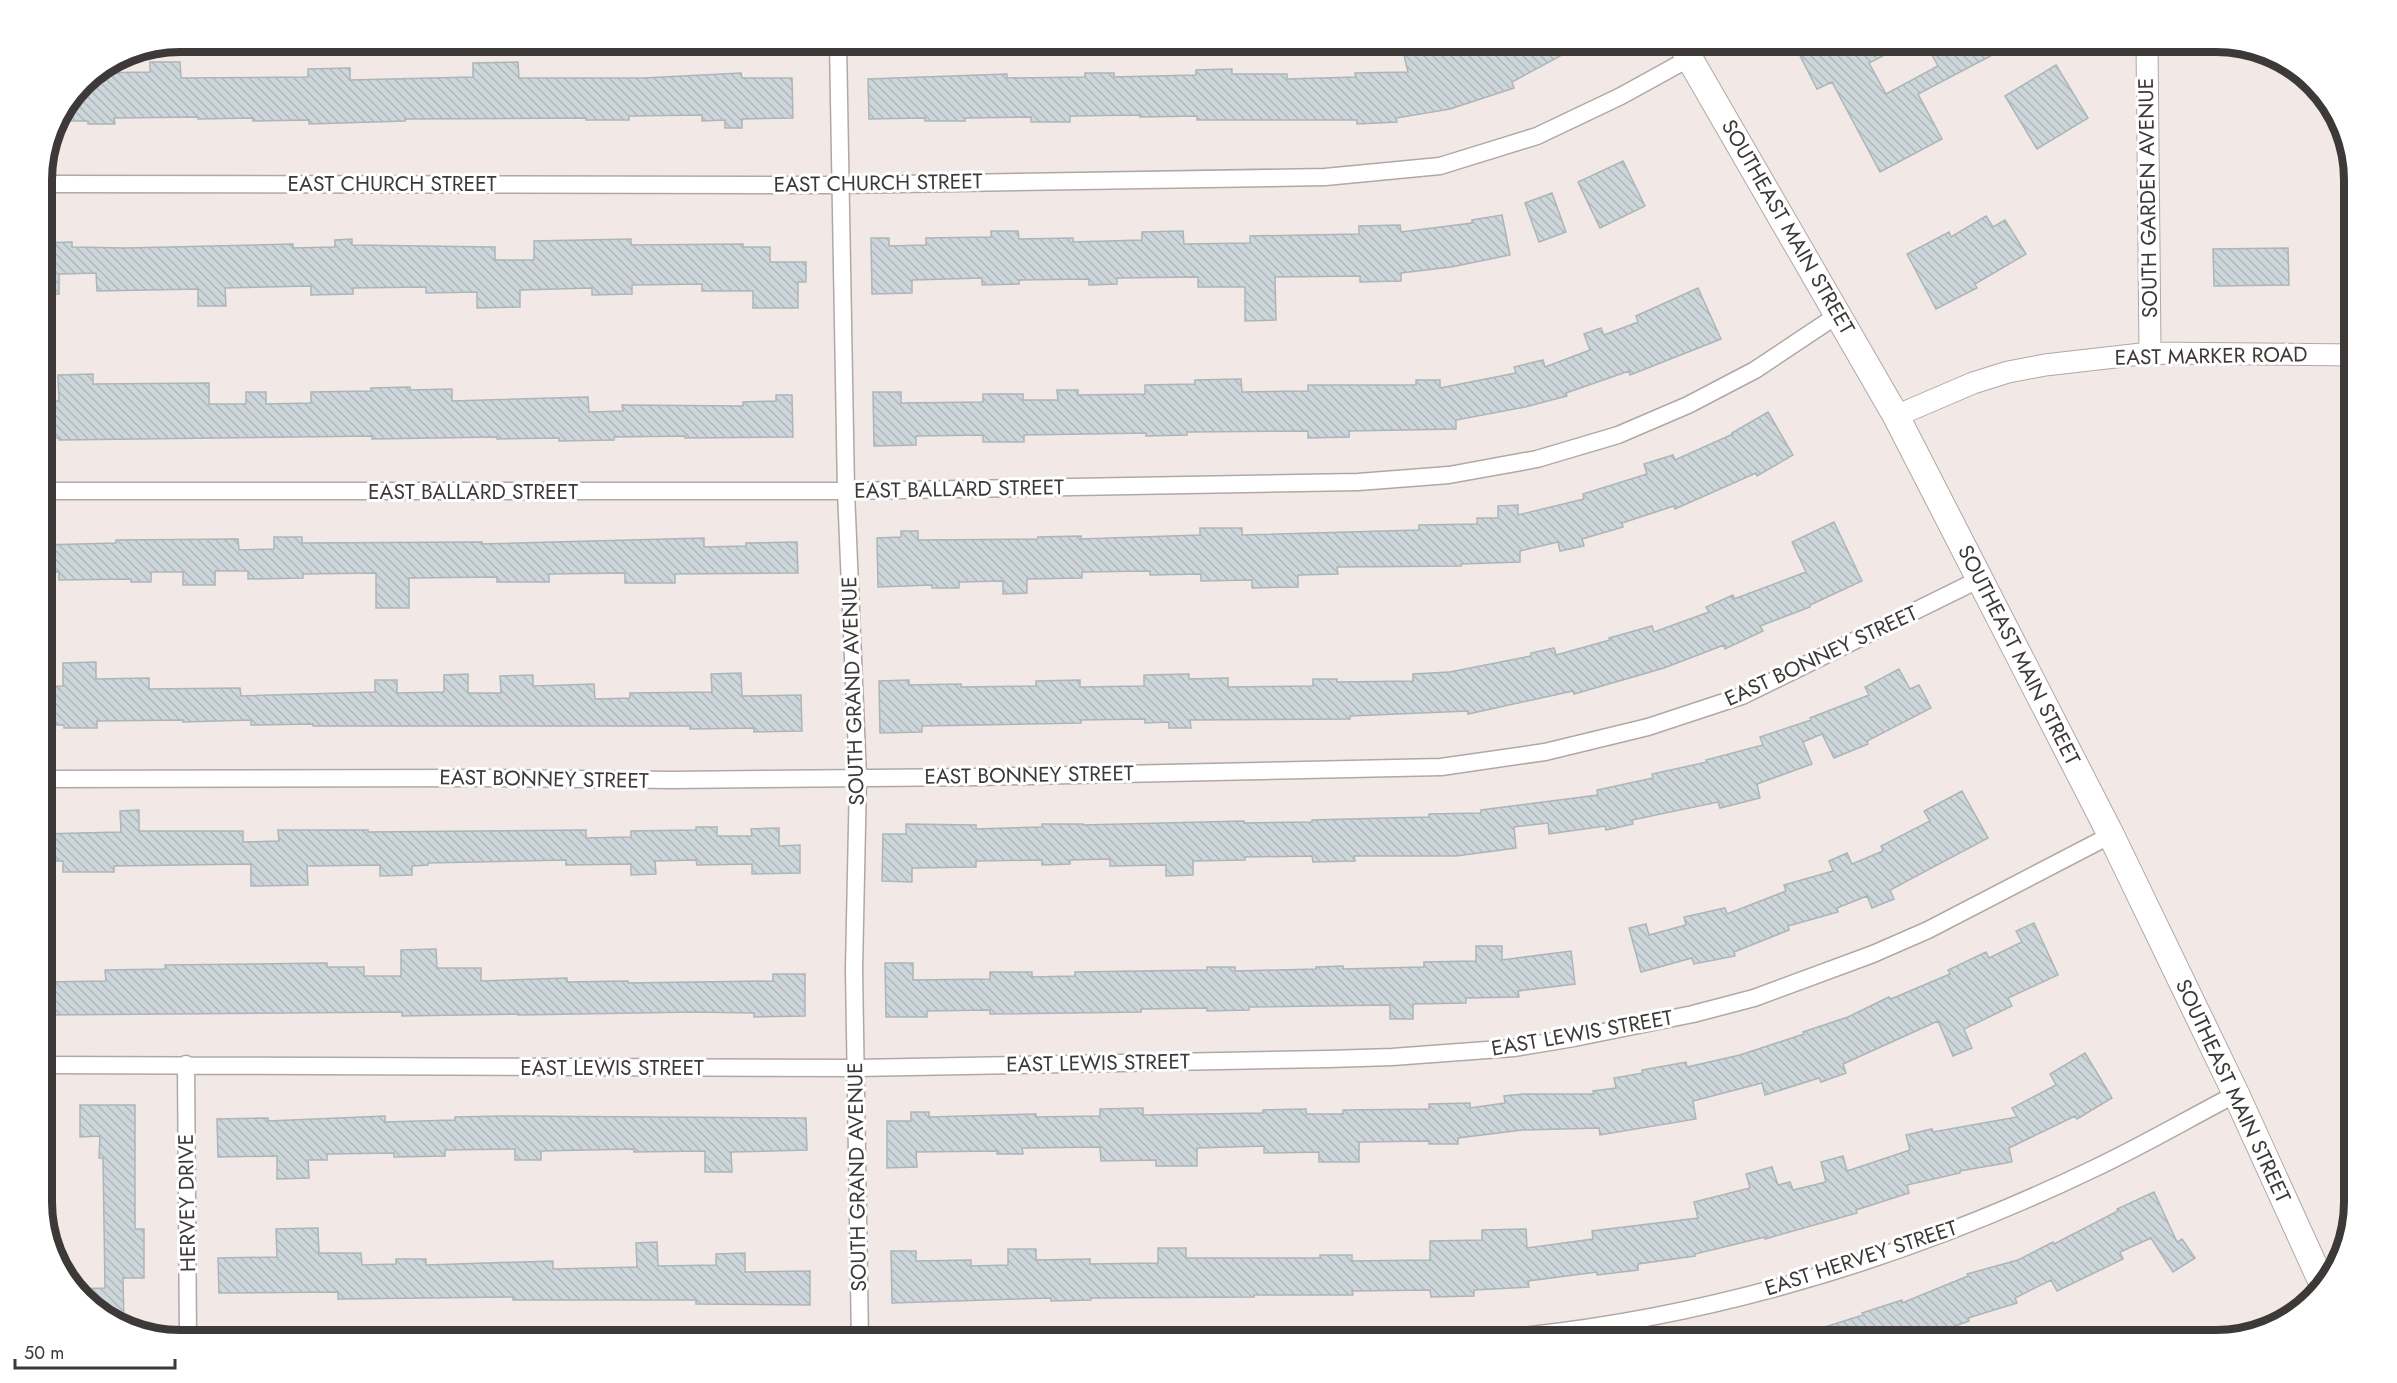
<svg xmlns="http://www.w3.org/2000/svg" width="2397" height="1383" font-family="Jost,sans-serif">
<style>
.building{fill:url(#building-back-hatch);stroke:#acb5b8;stroke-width:1.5}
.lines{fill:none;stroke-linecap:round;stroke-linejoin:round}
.minor-casing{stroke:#b1a8a6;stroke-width:19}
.tertiary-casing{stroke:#b1a8a6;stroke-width:23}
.primary-casing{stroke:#b1a8a6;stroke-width:28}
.minor{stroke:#fff;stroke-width:16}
.tertiary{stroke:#fff;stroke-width:21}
.primary{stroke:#fff;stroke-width:26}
.labels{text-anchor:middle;stroke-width:6;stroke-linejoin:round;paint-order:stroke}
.street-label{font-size:21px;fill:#3c3938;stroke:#fff}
.rim{fill:none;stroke:#3c3938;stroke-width:8}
</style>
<defs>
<pattern id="building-back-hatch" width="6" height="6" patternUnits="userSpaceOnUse" patternTransform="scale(1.5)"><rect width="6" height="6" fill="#cdd6da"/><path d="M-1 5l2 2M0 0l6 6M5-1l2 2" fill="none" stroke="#b1b8bc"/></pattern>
</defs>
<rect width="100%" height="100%" fill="#f2e8e5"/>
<path class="building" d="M 1453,42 L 1555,42 L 1562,55 L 1512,82 L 1514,88 L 1450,109 L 1396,118 L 1397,122 L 1357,124 L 1357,120 L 1197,120 L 1197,116 L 1140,117 L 1140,115 L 1070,116 L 1070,122 L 1031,122 L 1031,117 L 965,118 L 965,121 L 925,121 L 925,118 L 869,119 L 868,79 L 1007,74 L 1007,78 L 1085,77 L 1085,73 L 1114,73 L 1114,77 L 1196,75 L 1196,70 L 1232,69 L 1232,74 L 1287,74 L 1287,79 L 1356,77 L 1355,73 L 1408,72 L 1404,55 L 1454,45 Z
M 1793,42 L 1910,42 L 1869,63 L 1886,94 L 1938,66 L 1925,42 L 2017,42 L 1918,94 L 1942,139 L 1880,172 L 1832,82 L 1817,89 Z
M 150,62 L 180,62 L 181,78 L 308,77 L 308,69 L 350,68 L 350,80 L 473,77 L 473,63 L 518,62 L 519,78 L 644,78 L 741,73 L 742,78 L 792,78 L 793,118 L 742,119 L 742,128 L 725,128 L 725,120 L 702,121 L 702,115 L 629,116 L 629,120 L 586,120 L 586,118 L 405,119 L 405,121 L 309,124 L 309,120 L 253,121 L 253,118 L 198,119 L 198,117 L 114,118 L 115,124 L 88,124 L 88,121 L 56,121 L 83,82 L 97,73 L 150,72 Z
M 2056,65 L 2088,118 L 2037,149 L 2005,96 Z
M 1623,161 L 1645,206 L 1600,228 L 1578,182 Z
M 1552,193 L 1566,232 L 1539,242 L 1525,203 Z
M 1502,215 L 1510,255 L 1451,267 L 1401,273 L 1401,281 L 1360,282 L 1360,276 L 1275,277 L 1276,320 L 1245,321 L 1245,287 L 1198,287 L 1198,277 L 1117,278 L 1117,284 L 1089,285 L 1089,279 L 1019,280 L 1019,284 L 982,285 L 982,278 L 912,280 L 912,293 L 872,294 L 871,238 L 889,238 L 889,246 L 926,245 L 926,238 L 991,237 L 991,231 L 1018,231 L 1019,239 L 1073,238 L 1073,242 L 1142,240 L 1142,232 L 1183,231 L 1184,244 L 1250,243 L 1250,236 L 1359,234 L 1359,226 L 1400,225 L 1401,232 L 1472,223 L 1472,220 Z
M 1986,216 L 1993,227 L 2005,220 L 2026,254 L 1975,284 L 1977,288 L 1936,309 L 1907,254 L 1949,232 L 1951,237 Z
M 352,239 L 352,245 L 495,247 L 495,260 L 534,260 L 534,241 L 631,239 L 631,245 L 743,244 L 743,247 L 770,247 L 770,262 L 806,262 L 806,282 L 798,282 L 798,308 L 753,308 L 753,291 L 702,291 L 702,284 L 632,285 L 632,294 L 592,295 L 592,288 L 520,290 L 520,307 L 477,308 L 477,292 L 426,293 L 426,287 L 353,288 L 353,294 L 311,295 L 311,286 L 225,288 L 226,306 L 198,306 L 198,289 L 97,291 L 96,273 L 59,274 L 59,294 L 42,295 L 42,243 L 72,242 L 72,247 L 126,248 L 293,244 L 293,248 L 335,247 L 335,240 Z
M 2288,248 L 2289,285 L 2214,286 L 2213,249 Z
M 1698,288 L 1721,339 L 1630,375 L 1629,371 L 1566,393 L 1567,396 L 1525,407 L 1456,420 L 1456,429 L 1349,431 L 1349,437 L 1308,438 L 1308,431 L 1187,432 L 1187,435 L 1146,436 L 1146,433 L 1024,435 L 1024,442 L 983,442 L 983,435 L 916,436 L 916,445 L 874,446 L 873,392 L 901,392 L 901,403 L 983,402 L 983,394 L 1023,394 L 1023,400 L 1058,400 L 1057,390 L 1078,390 L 1078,395 L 1145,394 L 1145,385 L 1195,384 L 1195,380 L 1241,379 L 1242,392 L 1308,391 L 1308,385 L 1416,385 L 1416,380 L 1440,380 L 1440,388 L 1516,373 L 1514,367 L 1543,360 L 1545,367 L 1590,350 L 1584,334 L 1601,328 L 1604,335 L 1638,322 L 1636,316 Z
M 93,374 L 93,384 L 209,383 L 209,404 L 246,404 L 246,392 L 266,392 L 266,404 L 311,403 L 311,392 L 371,391 L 371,388 L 410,387 L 410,390 L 452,389 L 452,401 L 588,397 L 589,412 L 623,411 L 622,405 L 743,406 L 743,402 L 776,401 L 776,395 L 792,395 L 793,437 L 685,438 L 685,436 L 614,437 L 614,440 L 559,441 L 559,438 L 497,439 L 497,437 L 372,439 L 372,436 L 59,440 L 59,438 L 42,438 L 42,401 L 59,401 L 58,375 Z
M 1768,412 L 1793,455 L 1757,476 L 1756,473 L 1675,509 L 1674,506 L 1622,523 L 1623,527 L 1582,539 L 1584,546 L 1560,551 L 1558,542 L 1520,551 L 1520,562 L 1461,564 L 1461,566 L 1337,567 L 1338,574 L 1298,575 L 1298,587 L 1252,588 L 1252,580 L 1201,581 L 1201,574 L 1150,575 L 1150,571 L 1082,572 L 1082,578 L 1027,579 L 1027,593 L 1003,594 L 1003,581 L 959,582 L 959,588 L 932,588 L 932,585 L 878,587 L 877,538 L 901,537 L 901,531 L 918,531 L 918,540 L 1038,539 L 1038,537 L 1081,536 L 1081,539 L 1200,535 L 1200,528 L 1242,528 L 1242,535 L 1419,530 L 1419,525 L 1477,524 L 1477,518 L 1498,518 L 1498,506 L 1518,505 L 1518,515 L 1584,499 L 1583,494 L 1647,474 L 1644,464 L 1673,455 L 1675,460 L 1733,434 L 1732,433 Z
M 1834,522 L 1862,581 L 1810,605 L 1810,607 L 1760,626 L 1763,631 L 1725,649 L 1724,645 L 1664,668 L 1574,694 L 1573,691 L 1468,714 L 1468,711 L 1350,716 L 1350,719 L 1190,720 L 1191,728 L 1169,728 L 1169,722 L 1145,723 L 1145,719 L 1081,720 L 1081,723 L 922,726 L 922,732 L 880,733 L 879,681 L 909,680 L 909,685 L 961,684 L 961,687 L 1036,686 L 1036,681 L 1080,680 L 1080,687 L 1144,686 L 1144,675 L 1189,674 L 1189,679 L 1228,678 L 1228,687 L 1313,686 L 1313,679 L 1337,679 L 1337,682 L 1413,681 L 1413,674 L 1450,672 L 1531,656 L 1531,653 L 1554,648 L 1556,655 L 1610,640 L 1609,638 L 1652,626 L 1654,632 L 1709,612 L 1706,607 L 1733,595 L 1734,599 L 1806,572 L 1792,542 Z
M 274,537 L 302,537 L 302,543 L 482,542 L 482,544 L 704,538 L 704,547 L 746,546 L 746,543 L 797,542 L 798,573 L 675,574 L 675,583 L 625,583 L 625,573 L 549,574 L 549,582 L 497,582 L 497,577 L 409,578 L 409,608 L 376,608 L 376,573 L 303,574 L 303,578 L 248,579 L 248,571 L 215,571 L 215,585 L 183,585 L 183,572 L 151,572 L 151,582 L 131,582 L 131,579 L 59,580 L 59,572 L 42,572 L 42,545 L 116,543 L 116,540 L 238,539 L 239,550 L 274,549 Z
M 96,662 L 96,679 L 149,678 L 149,689 L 240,688 L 241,696 L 375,692 L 375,680 L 397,680 L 397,693 L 444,692 L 444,675 L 468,674 L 468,693 L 501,693 L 500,676 L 533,675 L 533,686 L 594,684 L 595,699 L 630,698 L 630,693 L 712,692 L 711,674 L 741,673 L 742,696 L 801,695 L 802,731 L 754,732 L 754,728 L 690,729 L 690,726 L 313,726 L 313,724 L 251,725 L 251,720 L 183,722 L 183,720 L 97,721 L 97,728 L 64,728 L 64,725 L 42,725 L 42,687 L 63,686 L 63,663 Z
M 1899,669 L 1910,689 L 1919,685 L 1931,708 L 1867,741 L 1868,744 L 1834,758 L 1822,734 L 1803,742 L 1812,764 L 1757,784 L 1760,798 L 1720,808 L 1718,802 L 1632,820 L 1633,824 L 1606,830 L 1605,826 L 1549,834 L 1548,823 L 1514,827 L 1516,848 L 1456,856 L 1354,856 L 1355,861 L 1313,862 L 1312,856 L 1245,857 L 1245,860 L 1193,861 L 1193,875 L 1166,876 L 1166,865 L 1110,866 L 1110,859 L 1070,860 L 1070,864 L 1042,865 L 1042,860 L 976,861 L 976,867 L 912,868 L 912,882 L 882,881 L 883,834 L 906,834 L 906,824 L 976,825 L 976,829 L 1042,827 L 1042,824 L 1083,824 L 1083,825 L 1244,821 L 1244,823 L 1312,822 L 1312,820 L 1429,817 L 1429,814 L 1481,813 L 1481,810 L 1598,795 L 1597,790 L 1653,778 L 1652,774 L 1707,762 L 1706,760 L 1763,745 L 1760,737 L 1811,720 L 1810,718 L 1869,695 L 1865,687 Z
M 1962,791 L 1988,838 L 1890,890 L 1894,899 L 1872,908 L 1867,896 L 1837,908 L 1838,912 L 1788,926 L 1789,930 L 1734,952 L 1735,956 L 1694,964 L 1692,958 L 1641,972 L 1629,928 L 1646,924 L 1649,935 L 1686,925 L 1684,917 L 1725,908 L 1727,914 L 1786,891 L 1784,885 L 1833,871 L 1829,861 L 1847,853 L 1852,864 L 1883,851 L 1881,846 L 1930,821 L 1924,811 Z
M 139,810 L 139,831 L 243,831 L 243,842 L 279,841 L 278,830 L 368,830 L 368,832 L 586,830 L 586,838 L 631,837 L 631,831 L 696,830 L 696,827 L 717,827 L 717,836 L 752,836 L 751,829 L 779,828 L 779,846 L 800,845 L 800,873 L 752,874 L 752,864 L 697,865 L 696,860 L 655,861 L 656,874 L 631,875 L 631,864 L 566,865 L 566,860 L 428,863 L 428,865 L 412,866 L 412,875 L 380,876 L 380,865 L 307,866 L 308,885 L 251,886 L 251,864 L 114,866 L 114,872 L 63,872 L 63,861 L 42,861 L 42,834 L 121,832 L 120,811 Z
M 2034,923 L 2058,975 L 2008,998 L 2012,1006 L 1964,1029 L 1972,1048 L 1953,1056 L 1938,1021 L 1843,1064 L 1846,1073 L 1821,1082 L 1819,1078 L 1765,1095 L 1762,1083 L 1693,1101 L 1696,1119 L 1600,1135 L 1599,1128 L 1522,1130 L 1458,1138 L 1458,1144 L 1429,1144 L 1429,1141 L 1359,1142 L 1359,1162 L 1319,1162 L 1319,1152 L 1264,1153 L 1264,1146 L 1197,1148 L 1197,1166 L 1156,1166 L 1156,1160 L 1101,1161 L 1100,1147 L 1022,1148 L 1023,1154 L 997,1154 L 997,1151 L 916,1152 L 917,1167 L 887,1168 L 887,1121 L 911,1121 L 911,1112 L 929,1112 L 929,1117 L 1036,1114 L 1036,1117 L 1100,1116 L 1100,1109 L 1143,1108 L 1143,1115 L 1263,1113 L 1263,1110 L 1306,1109 L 1306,1114 L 1343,1114 L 1343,1110 L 1429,1109 L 1429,1104 L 1470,1103 L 1470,1108 L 1505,1103 L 1504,1096 L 1523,1094 L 1594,1094 L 1593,1091 L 1616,1088 L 1614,1078 L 1643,1073 L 1642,1070 L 1686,1062 L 1687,1067 L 1740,1055 L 1804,1034 L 1803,1032 L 1848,1017 L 1889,997 L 1891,999 L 1950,974 L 1948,970 L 1986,952 L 1989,958 L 2022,942 L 2016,931 Z
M 1476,946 L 1502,946 L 1502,960 L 1571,951 L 1575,984 L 1518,991 L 1519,997 L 1466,998 L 1466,1003 L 1413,1004 L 1413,1019 L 1390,1019 L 1390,1005 L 1249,1007 L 1249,1010 L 1207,1011 L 1207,1008 L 1141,1009 L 1141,1012 L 990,1014 L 990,1010 L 927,1011 L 927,1017 L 886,1017 L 885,963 L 913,963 L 913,980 L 990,979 L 990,972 L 1032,972 L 1032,977 L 1075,976 L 1075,972 L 1207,970 L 1207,967 L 1235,967 L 1235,971 L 1316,969 L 1316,967 L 1343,966 L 1343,969 L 1424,967 L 1424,962 L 1476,961 Z
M 436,949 L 437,968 L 481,968 L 481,981 L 567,978 L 567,982 L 628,981 L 628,983 L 773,981 L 773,974 L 805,974 L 805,1016 L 754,1017 L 754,1013 L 695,1012 L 518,1015 L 518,1014 L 402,1016 L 402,1012 L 47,1015 L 47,982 L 106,981 L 105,970 L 165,969 L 165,965 L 327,963 L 327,967 L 364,967 L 364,976 L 401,976 L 401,950 Z
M 2085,1053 L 2112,1098 L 2077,1119 L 2075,1116 L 2009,1148 L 2012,1162 L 1960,1171 L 1960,1173 L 1907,1185 L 1909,1193 L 1856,1210 L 1857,1213 L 1765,1239 L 1765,1237 L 1695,1254 L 1695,1256 L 1638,1264 L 1638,1270 L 1597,1275 L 1597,1272 L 1528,1281 L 1529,1287 L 1474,1290 L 1474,1296 L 1431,1297 L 1430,1290 L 1352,1291 L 1353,1295 L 1254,1295 L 1254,1297 L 1091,1298 L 1091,1300 L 1051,1301 L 1051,1298 L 892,1303 L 891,1251 L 916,1251 L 916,1261 L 971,1260 L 971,1266 L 1008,1265 L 1008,1249 L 1036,1249 L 1036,1260 L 1090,1259 L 1090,1264 L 1158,1263 L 1158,1248 L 1186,1248 L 1186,1258 L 1320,1258 L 1320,1255 L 1352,1255 L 1352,1261 L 1430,1260 L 1430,1241 L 1482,1240 L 1482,1230 L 1526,1229 L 1527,1248 L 1593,1239 L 1592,1231 L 1698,1218 L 1694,1202 L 1750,1188 L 1746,1174 L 1772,1167 L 1778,1185 L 1790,1182 L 1793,1190 L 1826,1182 L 1821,1162 L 1843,1156 L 1847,1171 L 1910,1150 L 1906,1135 L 1932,1129 L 1933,1132 L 2017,1117 L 2012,1108 L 2056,1085 L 2050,1074 Z
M 80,1105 L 135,1105 L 135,1229 L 144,1229 L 144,1278 L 123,1278 L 124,1326 L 111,1323 L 75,1289 L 105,1288 L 103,1158 L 99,1158 L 100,1136 L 80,1137 Z
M 385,1116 L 385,1122 L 455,1120 L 455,1117 L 505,1116 L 806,1118 L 807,1150 L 731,1152 L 732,1172 L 705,1172 L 705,1151 L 634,1152 L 634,1149 L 541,1151 L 541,1160 L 515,1160 L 515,1149 L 445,1150 L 445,1156 L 394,1157 L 394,1153 L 327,1154 L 327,1160 L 308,1160 L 309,1178 L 277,1179 L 277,1156 L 218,1157 L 217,1119 L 268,1118 L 268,1121 Z
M 2154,1192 L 2177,1242 L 2182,1239 L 2195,1258 L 2173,1272 L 2151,1238 L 2120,1252 L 2123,1259 L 2057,1291 L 2051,1280 L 2015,1298 L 2017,1303 L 1968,1318 L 1969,1321 L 1914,1341 L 1794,1341 L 1793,1337 L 1863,1315 L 1862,1313 L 1902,1300 L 1902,1303 L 1968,1276 L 1967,1274 L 2018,1260 L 2053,1242 L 2054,1244 L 2118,1211 L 2117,1209 Z
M 318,1228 L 319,1253 L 361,1253 L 362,1265 L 396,1264 L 396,1259 L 426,1259 L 426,1265 L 553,1261 L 553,1269 L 637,1267 L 636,1243 L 657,1242 L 658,1266 L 716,1265 L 716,1254 L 745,1253 L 745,1272 L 810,1271 L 810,1305 L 696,1304 L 696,1300 L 513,1300 L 513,1297 L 338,1299 L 338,1292 L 219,1293 L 218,1258 L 277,1257 L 276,1229 Z"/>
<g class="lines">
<g class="minor-casing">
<path id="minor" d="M 838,42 L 846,491 L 858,778 L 854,969 L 860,1341
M 42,184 L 841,185 L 1325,177 L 1440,166 L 1537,136 L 1621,96 L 1690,58
M 42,491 L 846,491 L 1358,482 L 1449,475 L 1537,459 L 1618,435 L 1688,405 L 1755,370 L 1839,314
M 42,779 L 476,778 L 672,780 L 977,777 L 1441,767 L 1545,752 L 1648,727 L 1742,696 L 1980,579
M 186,1064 L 188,1341
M 42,1065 L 856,1068 L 1329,1059 L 1392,1057 L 1514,1048 L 1574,1038 L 1693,1014 L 1754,998 L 1873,954 L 1928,930 L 2111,835
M 1460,1341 C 1678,1328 1895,1264 2091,1170 C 2140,1147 2188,1119 2236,1094"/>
</g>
<g class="tertiary-casing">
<path id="tertiary" d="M 2147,42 L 2150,353
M 1896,416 L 1973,383 L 2008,372 L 2045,365 L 2150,353 L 2355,355"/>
</g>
<g class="primary-casing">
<path id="primary" d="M 1680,42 L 1896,416 L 2111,835 L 2236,1094 L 2323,1285"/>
</g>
<use href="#minor" class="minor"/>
<use href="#tertiary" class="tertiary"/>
<use href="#primary" class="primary"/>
</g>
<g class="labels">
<g class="street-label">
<text transform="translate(878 183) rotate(-1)" y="7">EAST CHURCH STREET</text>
<text x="392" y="191">EAST CHURCH STREET</text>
<text transform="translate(2148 198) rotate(-91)" y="7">SOUTH GARDEN AVENUE</text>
<text transform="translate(1788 227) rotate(60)" y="7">SOUTHEAST MAIN STREET</text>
<text transform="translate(2211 356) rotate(-1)" y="7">EAST MARKER ROAD</text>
<text transform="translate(959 489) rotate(-1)" y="7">EAST BALLARD STREET</text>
<text x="473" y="499">EAST BALLARD STREET</text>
<text transform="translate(2019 655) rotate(63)" y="7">SOUTHEAST MAIN STREET</text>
<text transform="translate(1821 656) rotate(-25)" y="7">EAST BONNEY STREET</text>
<text transform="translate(853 691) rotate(-92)" y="7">SOUTH GRAND AVENUE</text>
<text transform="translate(1029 775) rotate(-1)" y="7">EAST BONNEY STREET</text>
<text transform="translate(544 779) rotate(1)" y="7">EAST BONNEY STREET</text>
<text transform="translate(1582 1033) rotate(-10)" y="7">EAST LEWIS STREET</text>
<text transform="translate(1098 1063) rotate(-1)" y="7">EAST LEWIS STREET</text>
<text x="612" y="1075">EAST LEWIS STREET</text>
<text transform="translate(2233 1091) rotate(65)" y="7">SOUTHEAST MAIN STREET</text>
<text transform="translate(857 1177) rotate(-91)" y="7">SOUTH GRAND AVENUE</text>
<text transform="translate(187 1203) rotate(-91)" y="7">HERVEY DRIVE</text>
<text transform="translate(1861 1258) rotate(-18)" y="7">EAST HERVEY STREET</text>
</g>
</g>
<path d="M0 0H2397V1383H0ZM180 52H2216A128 128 0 0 1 2344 180V1202A128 128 0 0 1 2216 1330H180A128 128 0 0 1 52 1202V180A128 128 0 0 1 180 52Z" fill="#fff" fill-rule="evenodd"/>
<path class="rim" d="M180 52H2216A128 128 0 0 1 2344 180V1202A128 128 0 0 1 2216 1330H180A128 128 0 0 1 52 1202V180A128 128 0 0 1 180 52Z"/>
<path d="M15 1359v9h160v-9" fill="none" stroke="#3c3938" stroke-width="3"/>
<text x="24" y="1359" font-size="18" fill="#3c3938" stroke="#ffffff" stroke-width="4.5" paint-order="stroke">50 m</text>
</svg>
